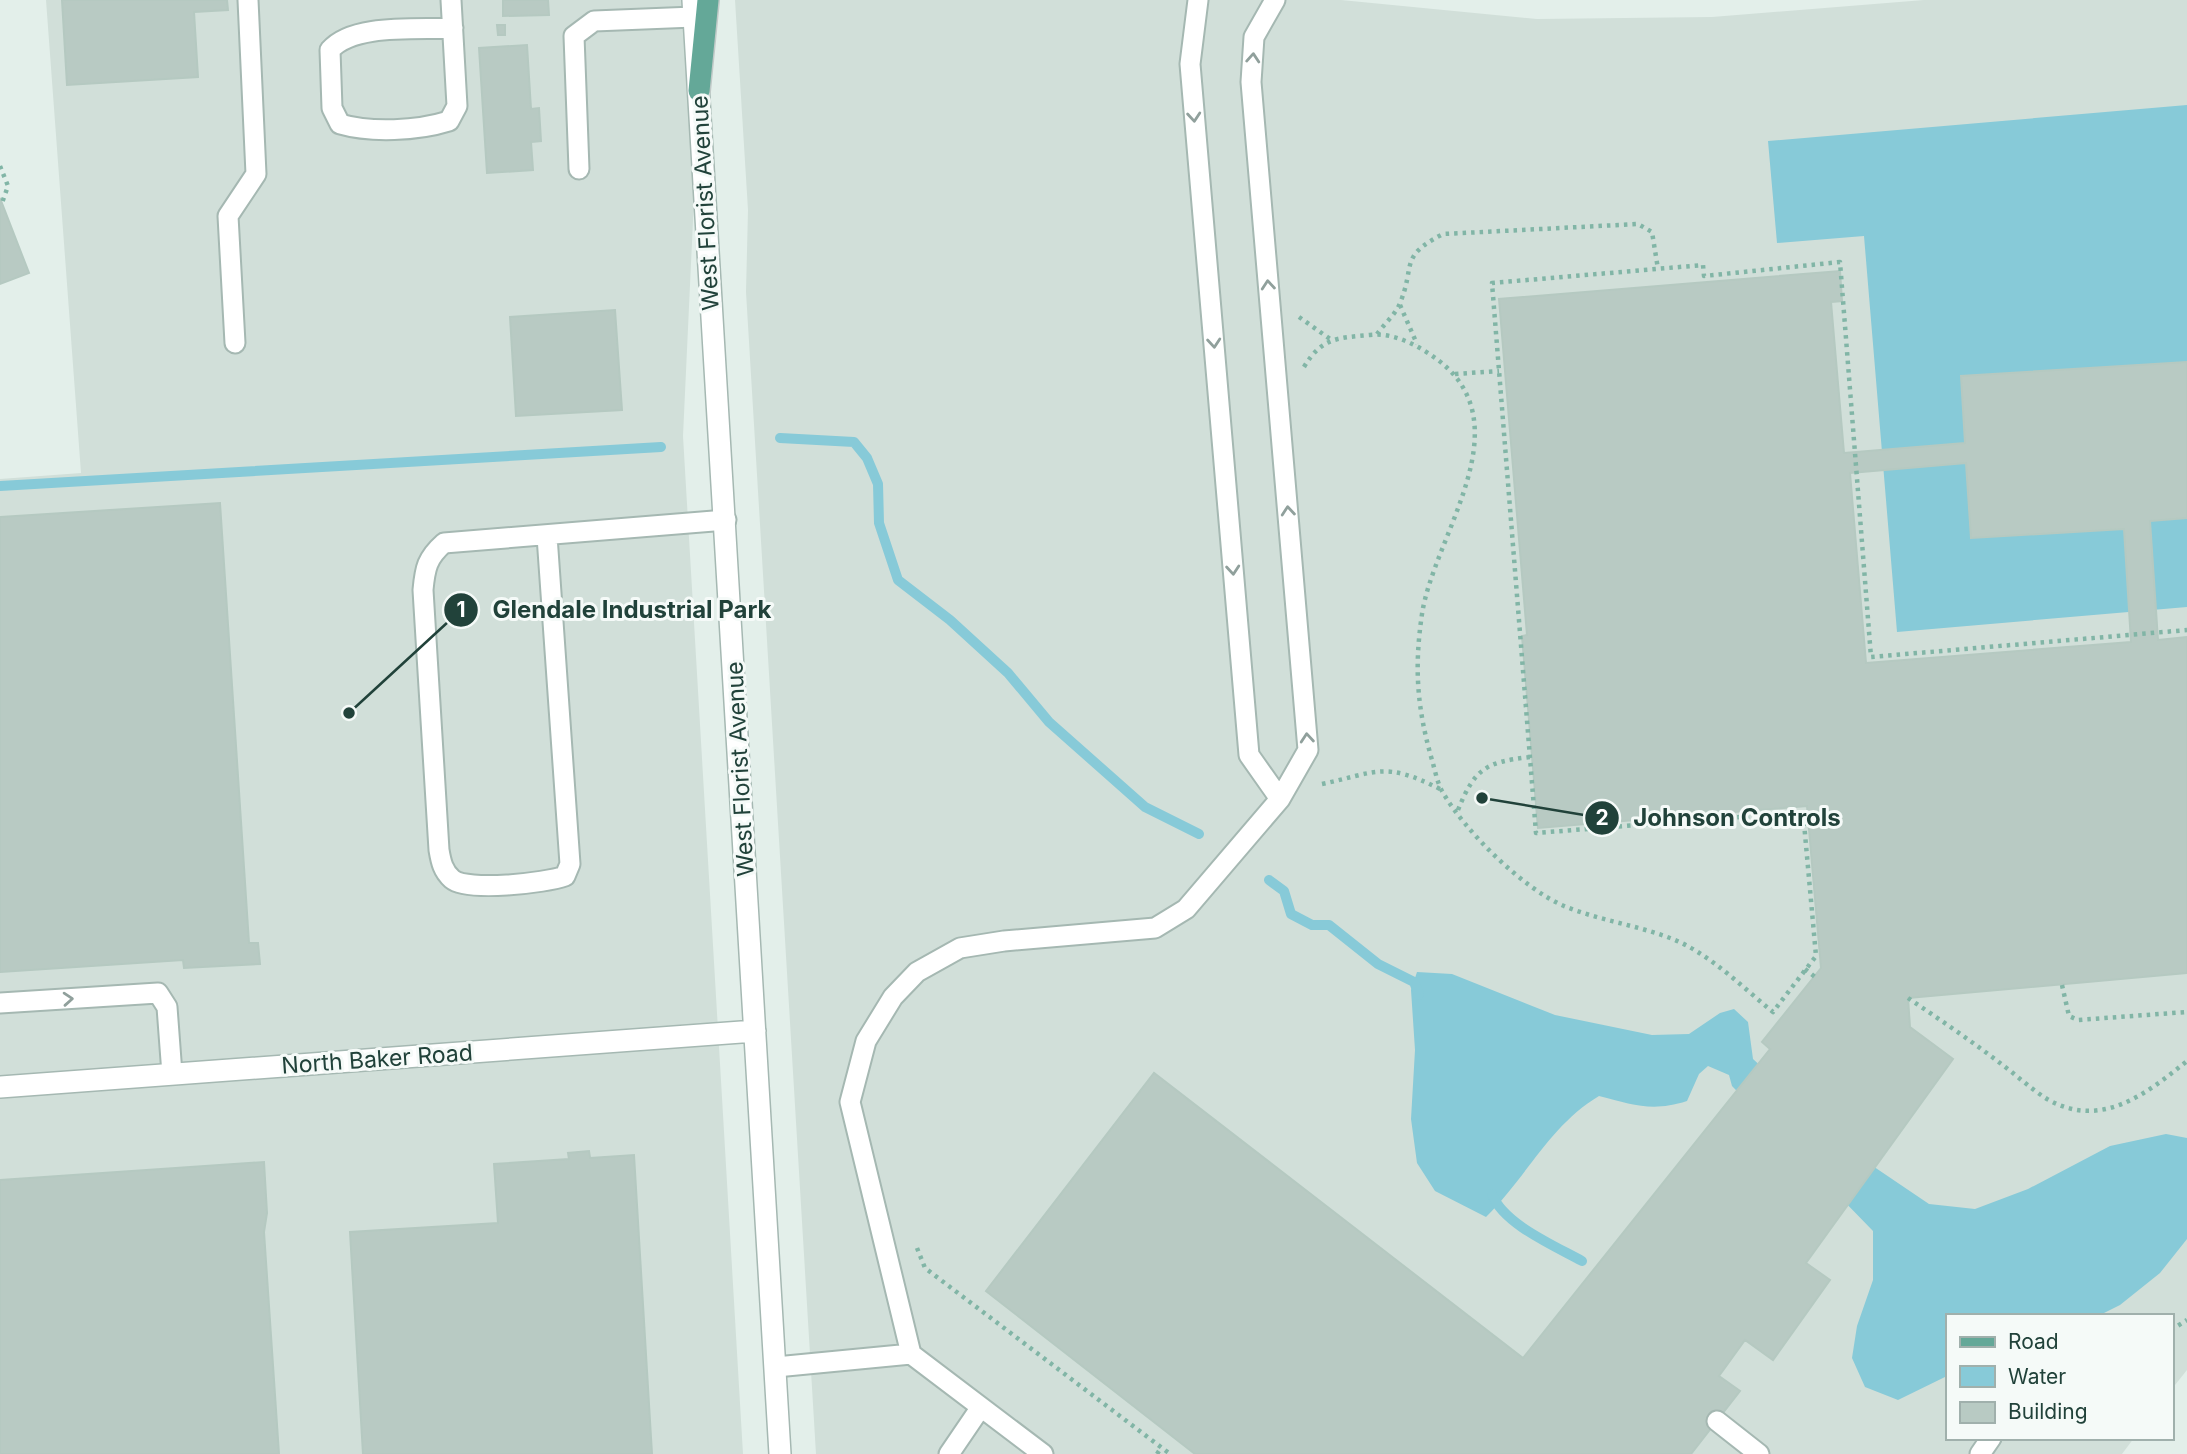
<svg xmlns="http://www.w3.org/2000/svg" width="2187" height="1454" font-family="Inter,sans-serif">
<style>
.built{fill:#d1dfd9}
.water{fill:#87cad8}
.lines{fill:none;stroke-linecap:round;stroke-linejoin:round}
.stream{stroke:#87cad8;stroke-width:10}
.building{fill:#b8cac3;stroke:#b5c9c1;stroke-width:2;fill-rule:evenodd}
.service-casing{stroke:#a5b8b2;stroke-width:23}
.minor-casing{stroke:#a5b8b2;stroke-width:24}
.primary-casing{stroke:#c1cac8;stroke-width:24}
.path{stroke:#81b5a6;stroke-width:4.5;stroke-dasharray:3.5 5;stroke-linecap:butt}
.service{stroke:#fff;stroke-width:19}
.minor{stroke:#fff;stroke-width:21}
.primary{stroke:#64a898;stroke-width:21}
.oneway{stroke:#90a09c}
.labels{text-anchor:middle;stroke-width:6;stroke-linejoin:round;paint-order:stroke}
.street-label{font-size:23px;fill:#21423a;stroke:#f5faf8}
.leader{fill:none;stroke:#21423a;stroke-width:2.5}
.callout-dot{fill:#21423a;stroke:#f5faf8;stroke-width:2.5}
.mark-label{font-size:21px;text-anchor:middle;font-weight:bold;fill:#fff}
.callout-label{font-size:24px;text-anchor:middle;font-weight:bold;fill:#21423a;stroke:#f5faf8;stroke-width:6;stroke-linejoin:round;paint-order:stroke}
</style>
<rect width="100%" height="100%" fill="#e3efea"/>
<path class="built" d="M 46,0 L 693,0 L 699,91 L 683,436 L 743,1454 L 0,1454 L 0,479 L 81,473 Z
M 735,0 L 1341,0 L 1537,19 L 1712,17 L 1924,0 L 2187,0 L 2187,1370 L 2171,1390 L 2171,1316 L 1947,1316 L 1947,1438 L 2134,1438 L 2122,1454 L 816,1454 L 746,292 L 748,210 Z"/>
<path class="water" d="M 2187,105 L 2187,607 L 1897,632 L 1864,236 L 1777,243 L 1768,141 Z
M 1417,972 L 1452,974 L 1555,1015 L 1652,1035 L 1689,1034 L 1720,1013 L 1734,1009 L 1748,1022 L 1753,1059 L 1858,1156 L 1929,1204 L 1975,1209 L 2028,1189 L 2110,1146 L 2166,1134 L 2187,1138 L 2187,1239 L 2160,1273 L 2120,1305 L 2098,1316 L 1947,1316 L 1947,1376 L 1898,1400 L 1865,1387 L 1852,1358 L 1857,1326 L 1873,1280 L 1873,1231 L 1732,1086 L 1729,1075 L 1708,1066 L 1699,1074 L 1687,1101 C 1653,1112 1633,1105 1599,1096 C 1550,1125 1526,1178 1486,1217 L 1435,1191 L 1417,1163 L 1411,1119 L 1415,1050 L 1411,990 Z"/>
<g class="lines">
<path class="stream" d="M 780,438 L 854,442 L 867,458 L 878,484 L 879,523 L 898,580 L 950,620 L 1008,673 L 1049,722 L 1145,807 L 1199,834
M 0,486 L 661,447
M 1269,880 L 1284,891 L 1291,914 L 1312,925 L 1329,925 L 1378,964 L 1414,982 L 1419,995
M 1492,1194 C 1503,1224 1555,1246 1582,1261"/>
</g>
<path class="building" d="M 62,0 L 227,0 L 228,10 L 194,12 L 198,77 L 67,85 Z
M 503,0 L 548,0 L 549,15 L 503,16 Z
M 497,25 L 505,25 L 505,35 L 498,35 Z
M 527,45 L 531,109 L 539,108 L 541,141 L 531,142 L 533,170 L 487,173 L 479,48 Z
M 0,198 L 29,273 L 0,284 Z
M 1840,271 L 1842,301 L 1831,302 L 1844,453 L 1965,443 L 1961,376 L 2187,362 L 2187,518 L 2150,521 L 2158,640 L 2187,637 L 2187,973 L 1908,998 L 1910,1027 L 1953,1059 L 1806,1263 L 1830,1280 L 1773,1360 L 1745,1340 L 1719,1376 L 1740,1391 L 1691,1454 L 1195,1454 L 986,1291 L 1154,1073 L 1523,1358 L 1770,1049 L 1762,1042 L 1821,968 L 1807,806 L 1538,828 L 1522,636 L 1527,635 L 1499,299 ZM 1966,463 L 1971,538 L 2124,529 L 2131,642 L 1866,663 L 1850,473 Z
M 615,310 L 622,410 L 516,416 L 510,317 Z
M 220,503 L 249,943 L 258,943 L 260,964 L 184,968 L 183,960 L 0,972 L 0,517 Z
M 589,1151 L 590,1158 L 634,1155 L 652,1454 L 363,1454 L 350,1232 L 498,1223 L 494,1164 L 569,1159 L 568,1153 Z
M 264,1162 L 267,1213 L 264,1232 L 279,1454 L 0,1454 L 0,1180 Z"/>
<g class="lines">
<g class="service-casing">
<path id="service" d="M 451,0 L 457,106 L 449,121 C 417,131 371,133 340,124 L 332,108 L 330,50 C 353,23 418,30 453,28
M 1198,0 L 1190,64 L 1249,755 L 1280,799
M 579,169 L 574,36 L 594,21 L 694,17
M 235,343 L 228,216 L 256,174 L 248,0
M 547,536 L 570,864 L 565,876 C 546,883 467,892 452,879 C 443,871 441,862 439,850 L 423,590 C 425,568 427,558 444,543 L 726,520
M 0,1003 L 158,993 L 167,1007 L 172,1074
M 911,1354 L 850,1102 L 866,1041 L 893,997 L 917,972 L 960,948 L 1004,941 L 1155,928 L 1186,909 L 1280,799 L 1308,750 L 1251,82 L 1254,37 L 1275,0
M 776,1367 L 911,1354 L 1043,1454
M 1717,1421 L 1759,1454
M 949,1454 L 981,1407
M 1980,1454 L 1991,1438"/>
</g>
<g class="minor-casing">
<path id="minor" d="M 693,0 L 780,1454
M 0,1087 L 755,1031"/>
</g>
<g class="primary-casing">
<path id="primary" d="M 699,91 L 708,0"/>
</g>
<path class="path" d="M 0,166 L 8,186 L 2,203
M 1400,305 L 1417,344
M 1299,317 L 1330,339
M 1377,334 C 1384,324 1396,314 1400,303 C 1416,265 1398,257 1443,234 L 1638,224 L 1652,232 L 1658,269
M 1304,367 C 1322,337 1338,338 1370,335 C 1394,332 1419,346 1438,360 C 1524,426 1434,535 1422,614 C 1414,668 1417,708 1432,760 C 1435,770 1437,782 1442,791 C 1464,830 1522,888 1564,906 C 1598,920 1636,925 1670,938 C 1708,952 1742,987 1773,1012 L 1816,956 L 1803,812 L 1536,833 L 1492,283 L 1703,265 L 1704,276 L 1840,262 L 1871,657 L 2187,630
M 1455,374 L 1499,371
M 1322,784 C 1378,772 1384,761 1440,789
M 1458,810 C 1475,768 1486,762 1530,757
M 1805,969 L 1815,977
M 2062,985 L 2069,1016 L 2078,1020 L 2187,1012
M 1908,998 C 1939,1019 1970,1040 2000,1063 C 2015,1074 2031,1089 2047,1099 C 2101,1130 2146,1094 2187,1061
M 917,1248 L 925,1268 L 1170,1454
M 2171,1330 L 2187,1320
M 1157,1454 L 1161,1448"/>
<use href="#service" class="service"/>
<use href="#minor" class="minor"/>
<use href="#primary" class="primary"/>
</g>
<defs><path id="oneway-chevron" d="M-2-3.5L2.5 0L-2 3.5" fill="none" stroke-width="1.6" stroke-linecap="round" stroke-linejoin="round" transform="scale(1.75)"/></defs>
<g class="oneway">
<use href="#oneway-chevron" transform="translate(1253 58) rotate(-86)"/>
<use href="#oneway-chevron" transform="translate(1194 117) rotate(85)"/>
<use href="#oneway-chevron" transform="translate(1268 285) rotate(-95)"/>
<use href="#oneway-chevron" transform="translate(1214 343) rotate(85)"/>
<use href="#oneway-chevron" transform="translate(1288 511) rotate(-95)"/>
<use href="#oneway-chevron" transform="translate(1233 570) rotate(85)"/>
<use href="#oneway-chevron" transform="translate(1307 738) rotate(-95)"/>
<use href="#oneway-chevron" transform="translate(68 999) rotate(-4)"/>
</g>
<g class="labels">
<g class="street-label">
<text transform="translate(705 203) rotate(-93)" y="8">West Florist Avenue</text>
<text transform="translate(740 769) rotate(-93)" y="8">West Florist Avenue</text>
<text transform="translate(377 1059) rotate(-4)" y="8">North Baker Road</text>
</g>
</g>
<path class="leader" d="M349 713L461 610M1482 798L1602 818"/>
<g class="callout-dot">
<circle cx="349" cy="713" r="7"/>
<circle cx="1482" cy="798" r="7"/>
<circle cx="461" cy="610" r="18"/>
<circle cx="1602" cy="818" r="18"/>
</g>
<g class="mark-label">
<text x="461" y="617">1</text>
<text x="1602" y="825">2</text>
</g>
<g class="callout-label">
<text x="632" y="618">Glendale Industrial Park</text>
<text x="1737" y="826">Johnson Controls</text>
</g>
<rect x="1946" y="1314" width="228" height="126" fill="#f5faf8" stroke="#a0b0ac" stroke-width="2"/>
<rect x="1960" y="1337" width="35" height="10" fill="#64a898" stroke="#a0b0ac" stroke-width="2"/>
<text x="2008" y="1349" font-size="21" fill="#21423a">Road</text>
<rect x="1960" y="1366" width="35" height="21" fill="#87cad8" stroke="#a0b0ac" stroke-width="2"/>
<text x="2008" y="1384" font-size="21" fill="#21423a">Water</text>
<rect x="1960" y="1402" width="35" height="21" fill="#b8cac3" stroke="#a0b0ac" stroke-width="2"/>
<text x="2008" y="1419" font-size="21" fill="#21423a">Building</text>
</svg>
